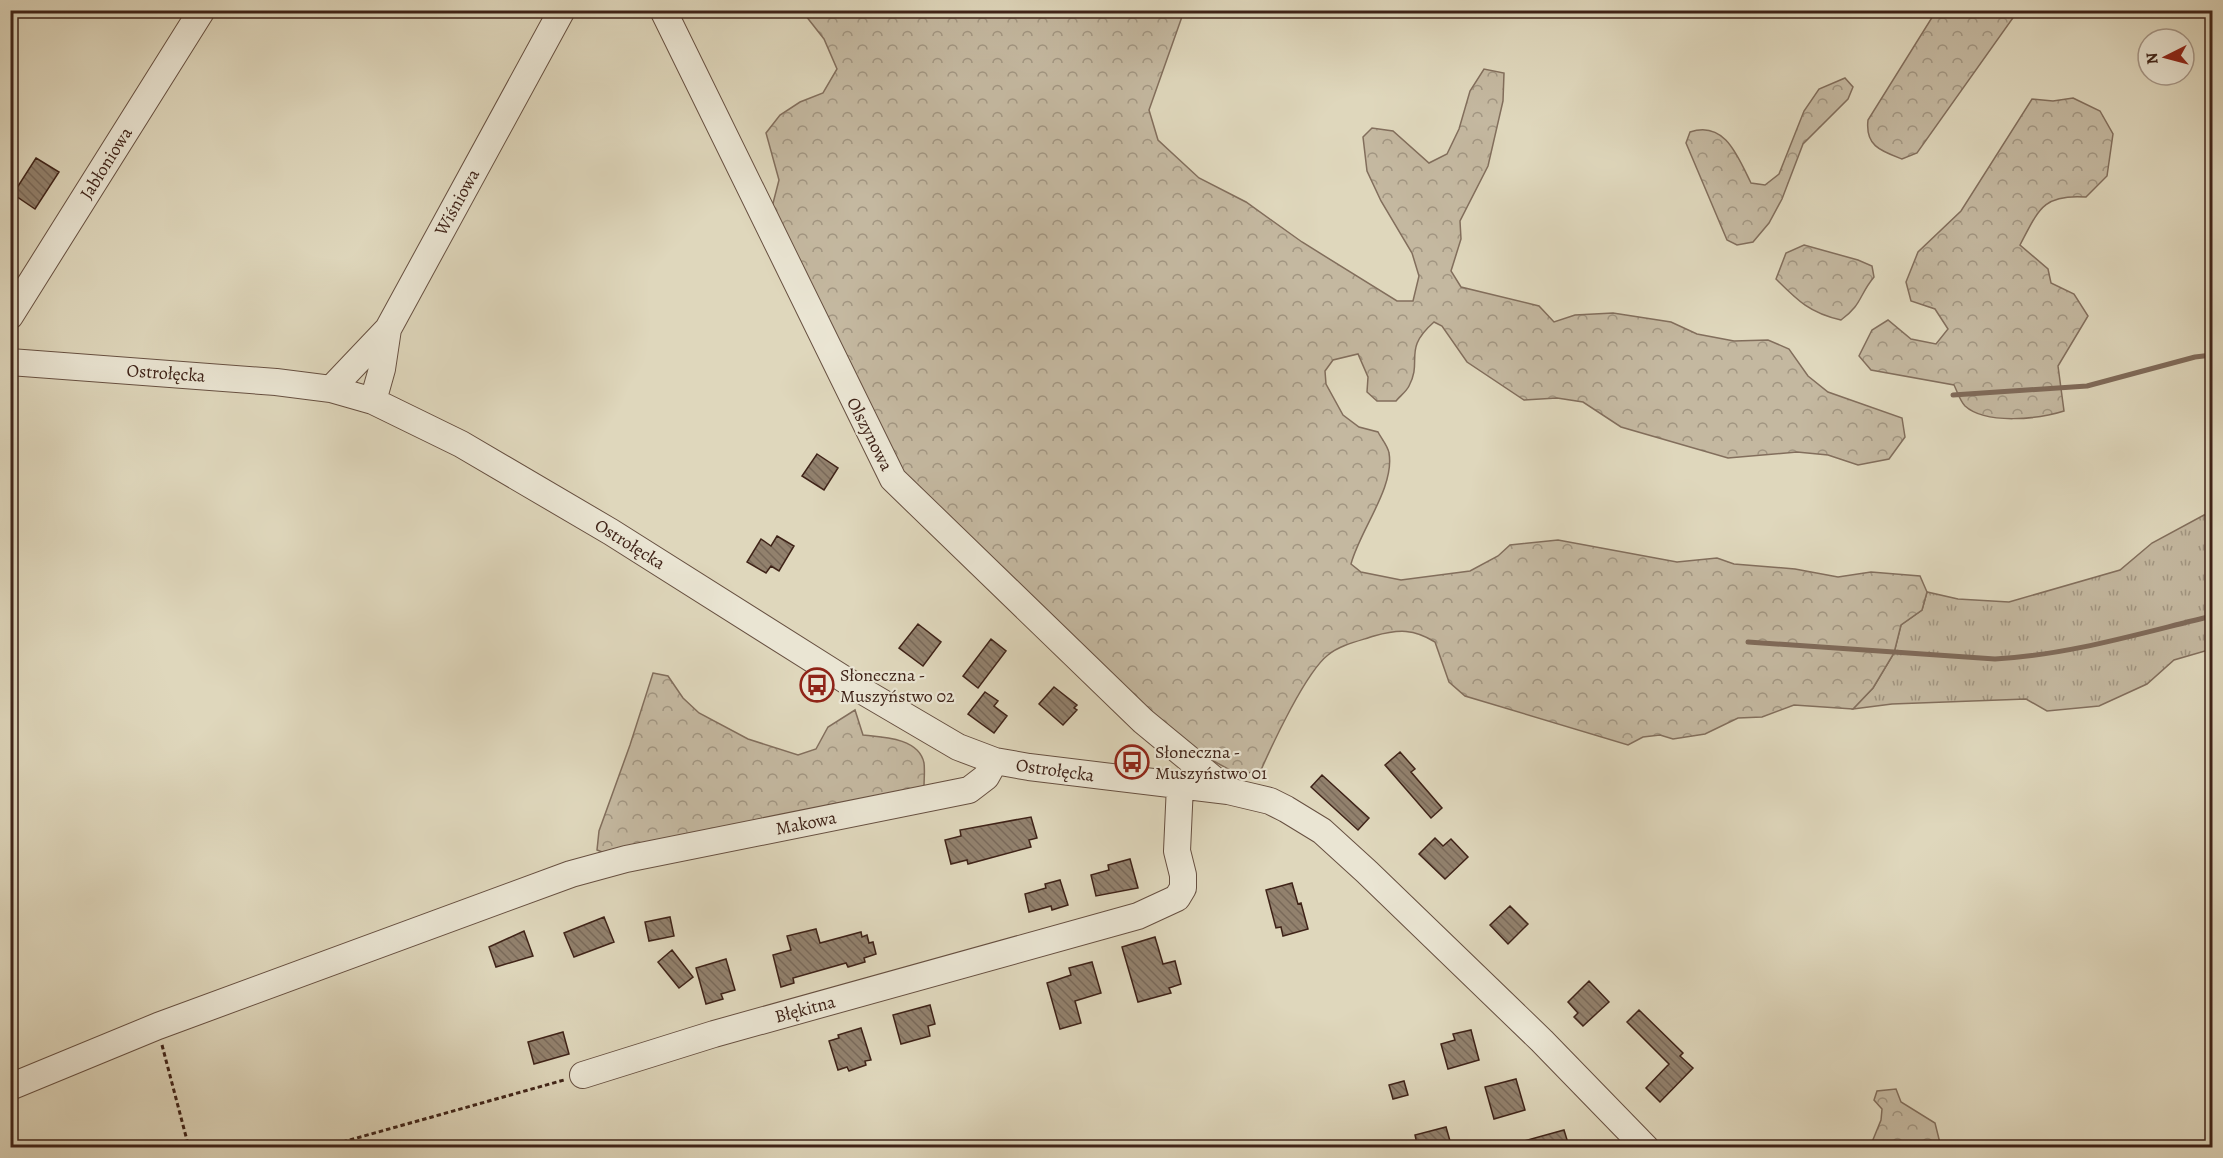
<svg xmlns="http://www.w3.org/2000/svg" width="2223" height="1158" font-family="Alegreya,serif">
<style>
.grass{fill:url(#grass-tufts);stroke:#826e5c;stroke-width:1.5}
.forest{fill:url(#forest-crowns);stroke:#826e5c;stroke-width:1.5}
.lines{fill:none;stroke-linecap:round;stroke-linejoin:round}
.stream{stroke:#7f6a59;stroke-width:5}
.building{fill:url(#building-back-hatch);stroke:#3f2318;stroke-width:1.5}
.minor-casing{stroke:#675041;stroke-width:28}
.path{stroke:#3f2318;stroke-width:3;stroke-dasharray:4.5 3;stroke-linecap:butt}
.minor{stroke:#eae5d3;stroke-width:26}
.labels{text-anchor:middle;stroke-width:4.5;stroke-linejoin:round;paint-order:stroke}
.street-label{font-size:18px;fill:#3f2318;stroke:#eae5d3}
.poi-label{font-size:18px;fill:#3f2318;stroke:#eae5d3;text-anchor:start}
</style>
<defs>
<pattern id="grass-tufts" width="24" height="20" patternUnits="userSpaceOnUse" patternTransform="scale(1.5)"><rect width="24" height="20" fill="#c4b8a0"/><path d="M3 7l-1-3M5 7V3M7 7l1-3M15 17l-1-3M17 17v-4M19 17l1-3" fill="none" stroke="#a19581"/></pattern>
<pattern id="forest-crowns" width="20" height="18" patternUnits="userSpaceOnUse" patternTransform="scale(1.5)"><rect width="20" height="18" fill="#c4b8a0"/><path d="M2 6a3 3 0 1 1 6 0M12 15a3 3 0 1 1 6 0" fill="none" stroke="#a19581"/></pattern>
<pattern id="building-back-hatch" width="6" height="6" patternUnits="userSpaceOnUse" patternTransform="scale(1.5)"><rect width="6" height="6" fill="#92816d"/><path d="M-1 5l2 2M0 0l6 6M5-1l2 2" fill="none" stroke="#796959"/></pattern>
</defs>
<rect width="100%" height="100%" fill="#dfd7bc"/>
<filter id="stains"><feTurbulence type="fractalNoise" baseFrequency=".00333" numOctaves="4"/><feColorMatrix values="0 0 0 0 .2 0 0 0 0 .09 0 0 0 0 .02 0 0 0 .5 -.17"/></filter>
<radialGradient id="worn" r=".72"><stop offset=".6" stop-color="#630" stop-opacity="0"/><stop offset="1" stop-color="#630" stop-opacity=".3"/></radialGradient>
<path class="grass" d="M 2212,514 L 2212,649 L 2174,660 L 2147,684 L 2099,706 L 2047,711 L 2026,699 L 1892,704 L 1853,709 L 1873,688 L 1894,653 L 1901,625 L 1922,610 L 1927,592 L 1958,599 L 2009,602 L 2120,570 L 2152,543 L 2204,515 Z"/>
<path class="forest" d="M 802,11 L 1184,11 L 1149,110 L 1158,140 L 1199,178 L 1246,202 L 1302,242 L 1397,301 L 1413,301 L 1419,276 L 1412,253 L 1381,201 L 1367,171 L 1363,137 L 1372,128 L 1393,131 L 1429,163 L 1447,154 L 1459,129 L 1470,91 L 1484,69 L 1504,73 L 1503,101 L 1488,166 L 1460,221 L 1461,239 L 1451,271 L 1461,287 L 1539,306 L 1554,322 L 1575,315 L 1613,313 L 1671,322 L 1697,334 L 1734,341 L 1768,340 L 1789,349 L 1808,376 L 1828,392 L 1902,418 L 1905,437 L 1889,459 L 1858,465 L 1828,455 L 1797,452 L 1728,458 L 1621,427 L 1583,402 L 1557,398 L 1524,400 L 1467,362 L 1442,326 L 1434,322 C 1402,350 1423,360 1409,386 C 1406,392 1400,396 1396,401 L 1377,401 L 1367,392 L 1368,377 L 1358,354 L 1333,360 L 1325,371 L 1326,384 L 1343,415 L 1359,427 L 1378,432 C 1381,438 1388,446 1389,453 C 1395,487 1360,530 1351,564 L 1361,572 L 1401,580 L 1470,571 L 1498,556 L 1510,545 L 1558,540 L 1677,562 L 1717,558 L 1734,564 L 1795,569 L 1838,577 L 1871,572 L 1920,576 L 1927,592 L 1922,610 L 1901,625 L 1894,653 L 1873,688 L 1853,709 L 1794,705 L 1762,717 L 1738,718 L 1705,734 L 1673,739 L 1660,735 L 1643,737 L 1628,745 L 1465,696 L 1449,682 L 1435,642 C 1414,629 1399,629 1374,636 C 1359,641 1340,645 1328,655 C 1306,672 1273,743 1261,770 L 1239,775 L 1190,748 L 910,491 L 770,215 L 779,180 L 766,133 L 780,115 L 800,102 L 823,93 L 837,69 L 824,39 Z
M 1936,11 L 2016,11 L 2015,15 L 1917,153 L 1902,159 C 1881,151 1865,146 1868,120 Z
M 1845,78 L 1853,87 L 1848,99 L 1803,144 L 1782,199 L 1769,223 L 1753,242 L 1737,245 L 1727,240 L 1686,143 L 1690,132 C 1725,120 1738,157 1751,183 L 1765,185 L 1779,174 L 1804,111 L 1819,89 Z
M 2073,98 L 2100,111 L 2113,134 L 2107,176 L 2086,197 C 2043,194 2039,209 2020,245 L 2048,269 L 2051,283 L 2074,294 L 2088,316 L 2058,366 L 2064,411 C 2039,419 1986,425 1965,406 C 1960,401 1957,391 1954,385 L 1871,370 L 1859,356 L 1872,330 L 1888,320 L 1911,339 L 1936,344 L 1948,329 L 1935,309 L 1911,301 L 1906,282 L 1918,252 L 1961,211 L 2032,99 L 2053,101 Z
M 1804,245 L 1858,260 L 1872,266 L 1874,277 C 1859,295 1862,305 1841,320 C 1810,313 1798,301 1776,279 L 1786,253 Z
M 653,673 L 668,676 L 683,698 L 699,713 L 748,739 L 798,755 L 816,749 L 828,727 L 855,710 L 863,735 C 883,737 919,738 924,763 C 925,770 924,779 924,787 L 610,855 L 597,850 L 599,831 L 630,745 Z
M 1896,1089 L 1901,1102 L 1935,1123 L 1941,1147 L 1870,1147 L 1881,1120 L 1882,1109 L 1874,1100 L 1877,1091 Z"/>
<g class="lines">
<path class="stream" d="M 1953,395 L 2087,386 L 2195,357 L 2212,355
M 1748,642 L 1995,659 C 2069,655 2141,633 2212,616"/>
</g>
<path class="building" d="M 36,158 L 59,172 L 35,209 L 13,194 Z
M 817,454 L 838,468 L 824,490 L 802,476 Z
M 777,536 L 794,546 L 779,571 L 771,566 L 766,573 L 747,562 L 761,539 L 771,546 Z
M 918,624 L 941,642 L 923,666 L 899,648 Z
M 991,639 L 1006,651 L 978,688 L 963,676 Z
M 1054,687 L 1077,705 L 1074,708 L 1077,710 L 1063,725 L 1039,704 Z
M 985,692 L 998,701 L 994,706 L 1007,716 L 994,733 L 968,714 Z
M 1400,752 L 1415,769 L 1411,772 L 1442,808 L 1431,818 L 1385,765 Z
M 1322,775 L 1369,818 L 1358,830 L 1311,787 Z
M 1031,817 L 1037,838 L 1029,840 L 1031,847 L 968,864 L 967,860 L 951,864 L 945,840 L 961,836 L 960,830 Z
M 1435,838 L 1443,846 L 1451,839 L 1468,857 L 1445,879 L 1419,854 Z
M 1130,859 L 1138,888 L 1096,896 L 1091,875 L 1109,870 L 1108,865 Z
M 1060,880 L 1068,905 L 1052,910 L 1051,906 L 1029,912 L 1025,894 L 1046,888 L 1045,884 Z
M 1292,883 L 1298,904 L 1301,903 L 1308,929 L 1283,936 L 1281,927 L 1276,928 L 1266,890 Z
M 1510,906 L 1528,924 L 1508,944 L 1490,925 Z
M 604,917 L 614,942 L 574,957 L 564,933 Z
M 670,917 L 674,936 L 649,941 L 645,922 Z
M 816,929 L 820,943 L 861,932 L 862,937 L 867,935 L 869,943 L 873,942 L 876,954 L 864,958 L 865,962 L 848,967 L 846,963 L 793,978 L 794,983 L 781,987 L 773,955 L 791,950 L 787,936 Z
M 524,931 L 533,956 L 496,967 L 489,947 Z
M 1155,937 L 1163,964 L 1175,961 L 1181,984 L 1169,988 L 1171,993 L 1138,1002 L 1122,947 Z
M 672,950 L 693,977 L 679,988 L 658,962 Z
M 726,959 L 735,990 L 721,994 L 723,999 L 706,1004 L 696,968 Z
M 1092,962 L 1101,993 L 1075,1001 L 1081,1023 L 1060,1029 L 1047,983 L 1071,975 L 1069,968 Z
M 1589,981 L 1609,1002 L 1583,1026 L 1574,1017 L 1578,1013 L 1568,1002 Z
M 930,1005 L 935,1024 L 928,1026 L 930,1036 L 901,1044 L 893,1015 Z
M 1639,1010 L 1683,1053 L 1680,1056 L 1693,1068 L 1660,1102 L 1646,1088 L 1669,1064 L 1627,1022 Z
M 861,1028 L 871,1060 L 865,1061 L 866,1065 L 849,1071 L 847,1067 L 838,1070 L 829,1041 L 839,1038 L 838,1035 Z
M 1471,1030 L 1479,1060 L 1448,1069 L 1441,1044 L 1455,1040 L 1453,1034 Z
M 563,1032 L 569,1054 L 534,1064 L 528,1042 Z
M 1516,1079 L 1525,1110 L 1494,1119 L 1485,1087 Z
M 1404,1081 L 1408,1095 L 1393,1099 L 1389,1085 Z
M 1446,1127 L 1450,1141 L 1418,1148 L 1415,1135 Z
M 1564,1130 L 1568,1143 L 1563,1145 L 1564,1148 L 1517,1148 L 1517,1143 Z"/>
<g class="lines">
<g class="minor-casing">
<path id="minor" d="M 663,10 L 893,479 L 1143,721 L 1228,791
M 10,316 L 202,10
M 10,362 L 276,382 L 331,389 L 373,401 L 461,444 L 611,532 L 866,693 L 958,747 L 995,761 L 1029,767 L 1228,791 L 1270,801 L 1286,809 L 1322,831 L 1367,872 L 1542,1041 L 1646,1148
M 331,389 L 388,329
M 373,401 L 382,369 L 388,329 L 562,10
M 583,1075 L 714,1034 L 1138,916 L 1177,898 L 1183,888 L 1183,875 L 1177,851 L 1180,785
M 10,1087 L 158,1026 L 571,874 L 626,859 L 969,790 L 986,777 L 995,761"/>
</g>
<path class="path" d="M 162,1045 L 189,1148
M 321,1148 L 564,1080"/>
<use href="#minor" class="minor"/>
</g>
<defs>
<g id="bus-ring" transform="scale(1.725)"><circle r="9.5" fill="#eae5d3" stroke="#8f2418" stroke-width="1.5"/><path d="M-5-6H5V4H4V6H2V4H-2V6H-4V4H-5ZM-3.5-4V0h7V-4ZM-3.5 1.2v1.5H-2V1.2ZM2 1.2v1.5H3.5V1.2Z" fill="#8f2418"/></g>
</defs>
<g fill-rule="evenodd">
<use href="#bus-ring" x="817" y="685"/>
<use href="#bus-ring" x="1132" y="762"/>
</g>
<g class="labels">
<g class="street-label">
<text transform="translate(106 163) rotate(-58)" y="6">Jabłoniowa</text>
<text transform="translate(457 202) rotate(-61)" y="6">Wiśniowa</text>
<text transform="translate(166 373) rotate(4)" y="6">Ostrołęcka</text>
<text transform="translate(870 434) rotate(63)" y="6">Olszynowa</text>
<text transform="translate(630 544) rotate(32)" y="6">Ostrołęcka</text>
<text transform="translate(1055 770) rotate(8)" y="6">Ostrołęcka</text>
<text transform="translate(806 823) rotate(-11)" y="6">Makowa</text>
<text transform="translate(805 1009) rotate(-15)" y="6">Błękitna</text>
</g>
<g class="poi-label">
<text x="840" y="681">Słoneczna -<tspan x="840" dy="21">Muszyństwo 02</tspan></text>
<text x="1155" y="758">Słoneczna -<tspan x="1155" dy="21">Muszyństwo 01</tspan></text>
</g>
</g>
<rect width="2223" height="1158" fill="none" stroke="#dfd7bc" stroke-width="36"/>
<rect x="12" y="12" width="2199" height="1134" fill="none" stroke="#3f2318" stroke-width="3"/>
<rect x="18" y="18" width="2187" height="1122" fill="none" stroke="#3f2318" stroke-width="1.5"/>
<g transform="translate(2166 57) rotate(264)"><circle r="28" fill="#eae5d3" stroke="#a69788" stroke-width="1.5"/>
<path d="M0-4.5L10 22L0 15L-10 22Z" fill="#8f2418"/>
<text y="-9" font-size="16" font-weight="bold" text-anchor="middle" fill="#3f2318">N</text>
</g>
<rect width="100%" height="100%" filter="url(#stains)"/>
<rect width="100%" height="100%" fill="url(#worn)"/>
</svg>
